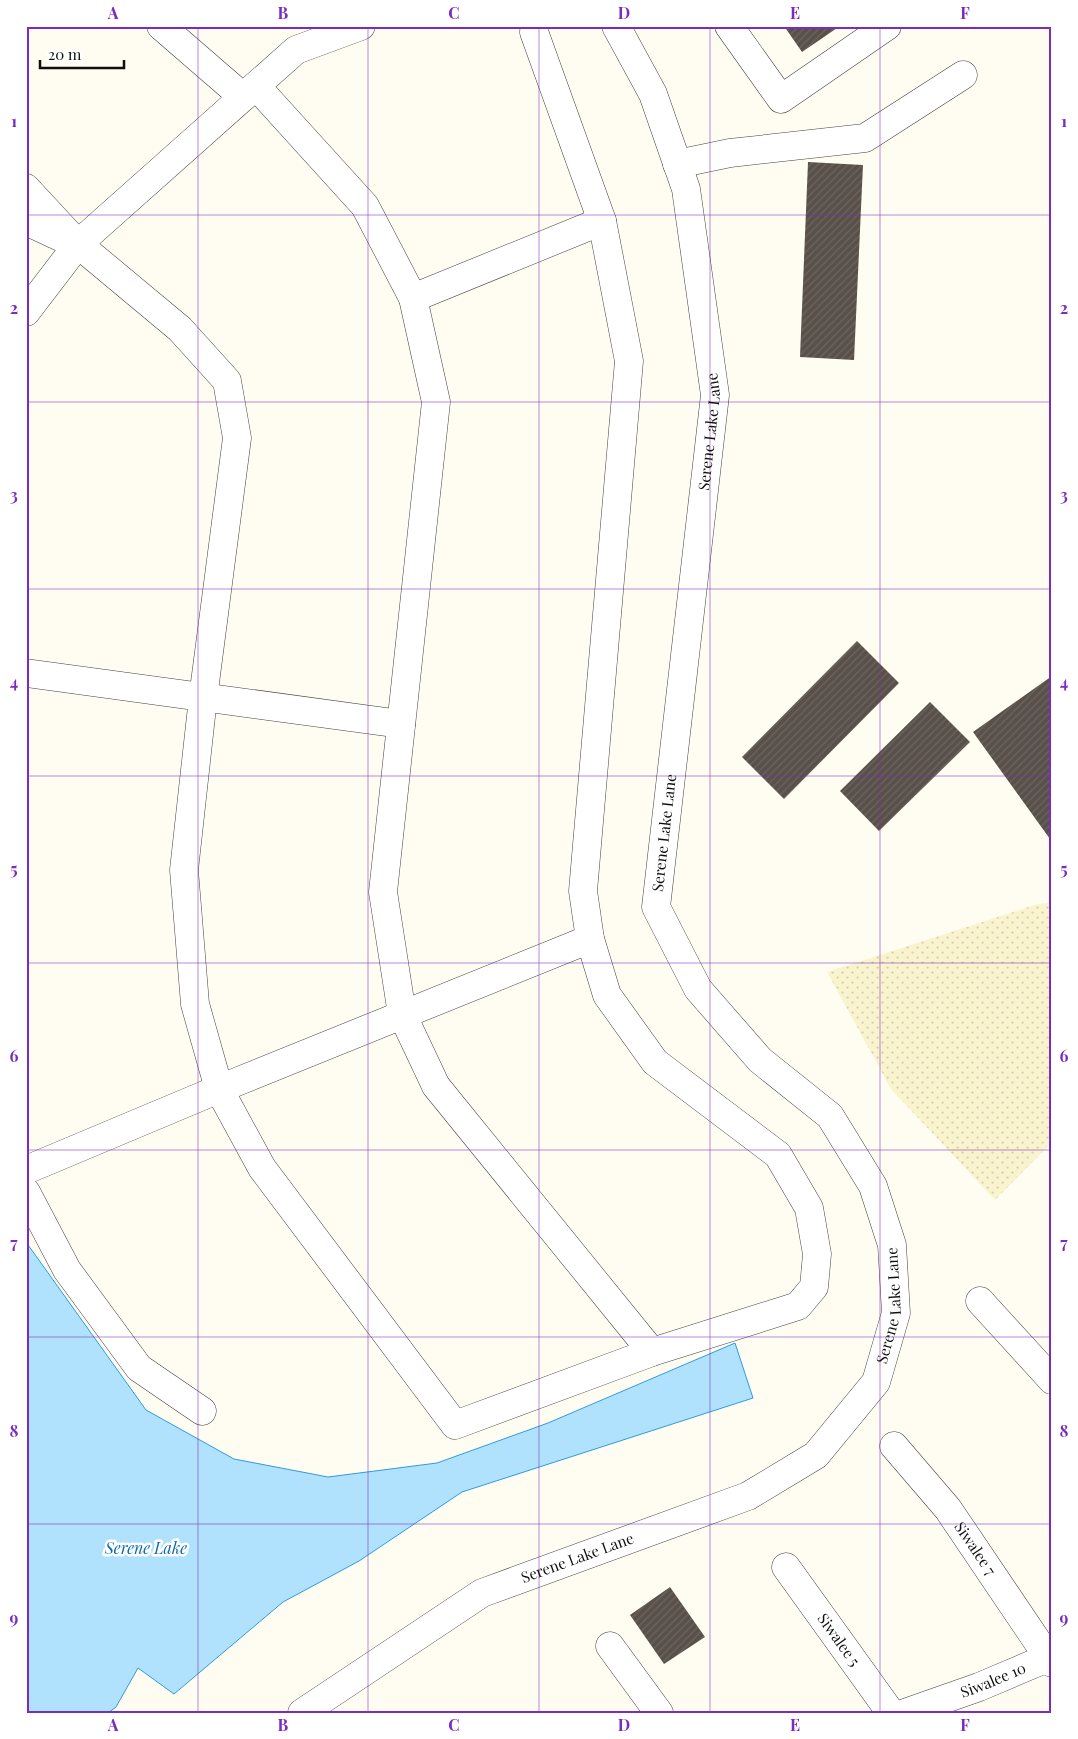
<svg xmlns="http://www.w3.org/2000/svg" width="1078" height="1739" font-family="'Playfair Display',serif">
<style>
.farmland{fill:url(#farmland-dots)}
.water{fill:#b0e2fd;stroke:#2e9cdd}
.building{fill:url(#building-hatch)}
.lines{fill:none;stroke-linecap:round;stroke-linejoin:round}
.street-casing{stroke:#424242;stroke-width:29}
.street{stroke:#fff;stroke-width:28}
.grid{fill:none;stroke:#7b2cbf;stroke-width:1;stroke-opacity:0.55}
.labels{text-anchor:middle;stroke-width:5;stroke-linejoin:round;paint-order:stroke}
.street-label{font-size:15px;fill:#0f0f0f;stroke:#fff}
.water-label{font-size:16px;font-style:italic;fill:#096cb1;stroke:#fff}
.neatline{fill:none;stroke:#7b2cbf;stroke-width:2}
.grid-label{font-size:16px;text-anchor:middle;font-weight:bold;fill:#7b2cbf}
</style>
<defs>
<pattern id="farmland-dots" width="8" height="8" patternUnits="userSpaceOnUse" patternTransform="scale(1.25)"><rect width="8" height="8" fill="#f9f4ce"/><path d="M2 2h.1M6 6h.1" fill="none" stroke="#d4d0b0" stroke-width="1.8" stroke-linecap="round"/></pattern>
<pattern id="building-hatch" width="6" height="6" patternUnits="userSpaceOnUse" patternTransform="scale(1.25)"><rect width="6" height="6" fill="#59504a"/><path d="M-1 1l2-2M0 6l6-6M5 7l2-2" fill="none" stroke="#6c6560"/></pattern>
</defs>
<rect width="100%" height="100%" fill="#fffcf2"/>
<path class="farmland" d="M 1052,902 L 1052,1142 L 995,1200 L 891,1089 L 827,972 L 1035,905 Z"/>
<path class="water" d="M 26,1242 L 146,1410 L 234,1459 L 328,1477 L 437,1463 L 548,1423 L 735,1343 L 753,1398 L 462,1492 L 359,1561 L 283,1602 L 174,1694 L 138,1668 L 116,1707 L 108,1713 L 26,1713 Z"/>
<path class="building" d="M 784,26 L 840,26 L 802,52 Z
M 808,162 L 863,165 L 854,360 L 800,357 Z
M 857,641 L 899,683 L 784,799 L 742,757 Z
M 1052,676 L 1052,837 L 1050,839 L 973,732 Z
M 930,702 L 970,742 L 879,831 L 840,791 Z
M 670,1587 L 705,1637 L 664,1664 L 630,1615 Z"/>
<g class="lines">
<g class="street-casing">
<g id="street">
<path d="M 161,26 L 243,97"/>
<path d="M 729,26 L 781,99 L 887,26"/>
<path d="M 256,86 L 365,206 L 413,298 L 436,402 L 383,892 L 402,1014 L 436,1086 L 652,1352"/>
<path d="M 677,164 L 730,153 L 865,138 L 963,75"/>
<path d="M 26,188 L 78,244 L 180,329 L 227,381 L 237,438 L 203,698 L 184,870 L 195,1004 L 219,1089 L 262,1168 L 455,1425 L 652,1352 L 798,1306 L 814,1287 L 817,1254 L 809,1208 L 778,1155 L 655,1062 L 607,995 L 590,939 L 583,891 L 629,361 L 602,221 L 534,32"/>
<path d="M 26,221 L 69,241"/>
<path d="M 413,298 L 602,221"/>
<path d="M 26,312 L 78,244 L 296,50 L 361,26"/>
<path d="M 26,673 L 401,724"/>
<path d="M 26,1170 L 219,1089 L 590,939"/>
<path d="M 26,1192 L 67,1270 L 139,1368 L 202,1411"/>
<path d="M 980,1301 L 1052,1380"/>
<path id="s1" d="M 894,1446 L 948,1509 L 1052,1663"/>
<path id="s2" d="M 786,1567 L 891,1713"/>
<path d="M 610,1646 L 659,1713"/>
<path id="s3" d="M 302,1713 L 482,1593 L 748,1496 L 816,1455 L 876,1382 L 896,1313 L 892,1245 L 873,1186 L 830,1116 L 760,1060 L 698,989 L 656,907 L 715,395 L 686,189 L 653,94 L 616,26"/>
<path id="s4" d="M 905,1713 L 979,1687 L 1052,1656"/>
</g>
</g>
<use href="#street" class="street"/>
</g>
<path class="grid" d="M 198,26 L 198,1713M 368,26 L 368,1713M 539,26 L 539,1713M 710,26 L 710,1713M 880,26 L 880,1713M 26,215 L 1052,215M 26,402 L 1052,402M 26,589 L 1052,589M 26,776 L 1052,776M 26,963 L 1052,963M 26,1150 L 1052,1150M 26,1337 L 1052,1337M 26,1524 L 1052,1524"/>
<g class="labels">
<g class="street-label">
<text dy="5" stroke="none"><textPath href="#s3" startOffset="1712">Serene Lake Lane</textPath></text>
<text dy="5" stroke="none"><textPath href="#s3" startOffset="1308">Serene Lake Lane</textPath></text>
<text dy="5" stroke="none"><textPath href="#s3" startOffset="752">Serene Lake Lane</textPath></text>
<text dy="5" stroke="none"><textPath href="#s1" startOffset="131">Siwalee 7</textPath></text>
<text dy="5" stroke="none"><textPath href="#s3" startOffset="318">Serene Lake Lane</textPath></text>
<text dy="5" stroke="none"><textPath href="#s2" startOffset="90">Siwalee 5</textPath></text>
<text dy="5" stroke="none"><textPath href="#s4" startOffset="94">Siwalee 10</textPath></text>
</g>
<g class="water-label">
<text x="146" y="1554">Serene Lake</text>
</g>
</g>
<rect width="1078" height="1739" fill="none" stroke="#ffffff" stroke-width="55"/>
<path d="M40 60v8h84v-8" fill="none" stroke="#0f0f0f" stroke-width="2.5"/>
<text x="48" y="60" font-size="15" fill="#0f0f0f" stroke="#ffffff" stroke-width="4" paint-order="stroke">20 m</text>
<rect x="28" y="28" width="1022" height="1684" class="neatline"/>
<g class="grid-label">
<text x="113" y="19">A</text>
<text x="283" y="19">B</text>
<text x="454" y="19">C</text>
<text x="624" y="19">D</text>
<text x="795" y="19">E</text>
<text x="965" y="19">F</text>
<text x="14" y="127">1</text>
<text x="1064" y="127">1</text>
<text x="14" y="314">2</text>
<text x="1064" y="314">2</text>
<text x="14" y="501">3</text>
<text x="1064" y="501">3</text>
<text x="14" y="688">4</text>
<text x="1064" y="688">4</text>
<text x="14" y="875">5</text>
<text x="1064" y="875">5</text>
<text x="14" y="1062">6</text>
<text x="1064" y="1062">6</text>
<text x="14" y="1249">7</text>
<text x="1064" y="1249">7</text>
<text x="14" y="1437">8</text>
<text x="1064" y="1437">8</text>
<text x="14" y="1624">9</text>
<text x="1064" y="1624">9</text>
<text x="113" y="1731">A</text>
<text x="283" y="1731">B</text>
<text x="454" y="1731">C</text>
<text x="624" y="1731">D</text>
<text x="795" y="1731">E</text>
<text x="965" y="1731">F</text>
</g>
</svg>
